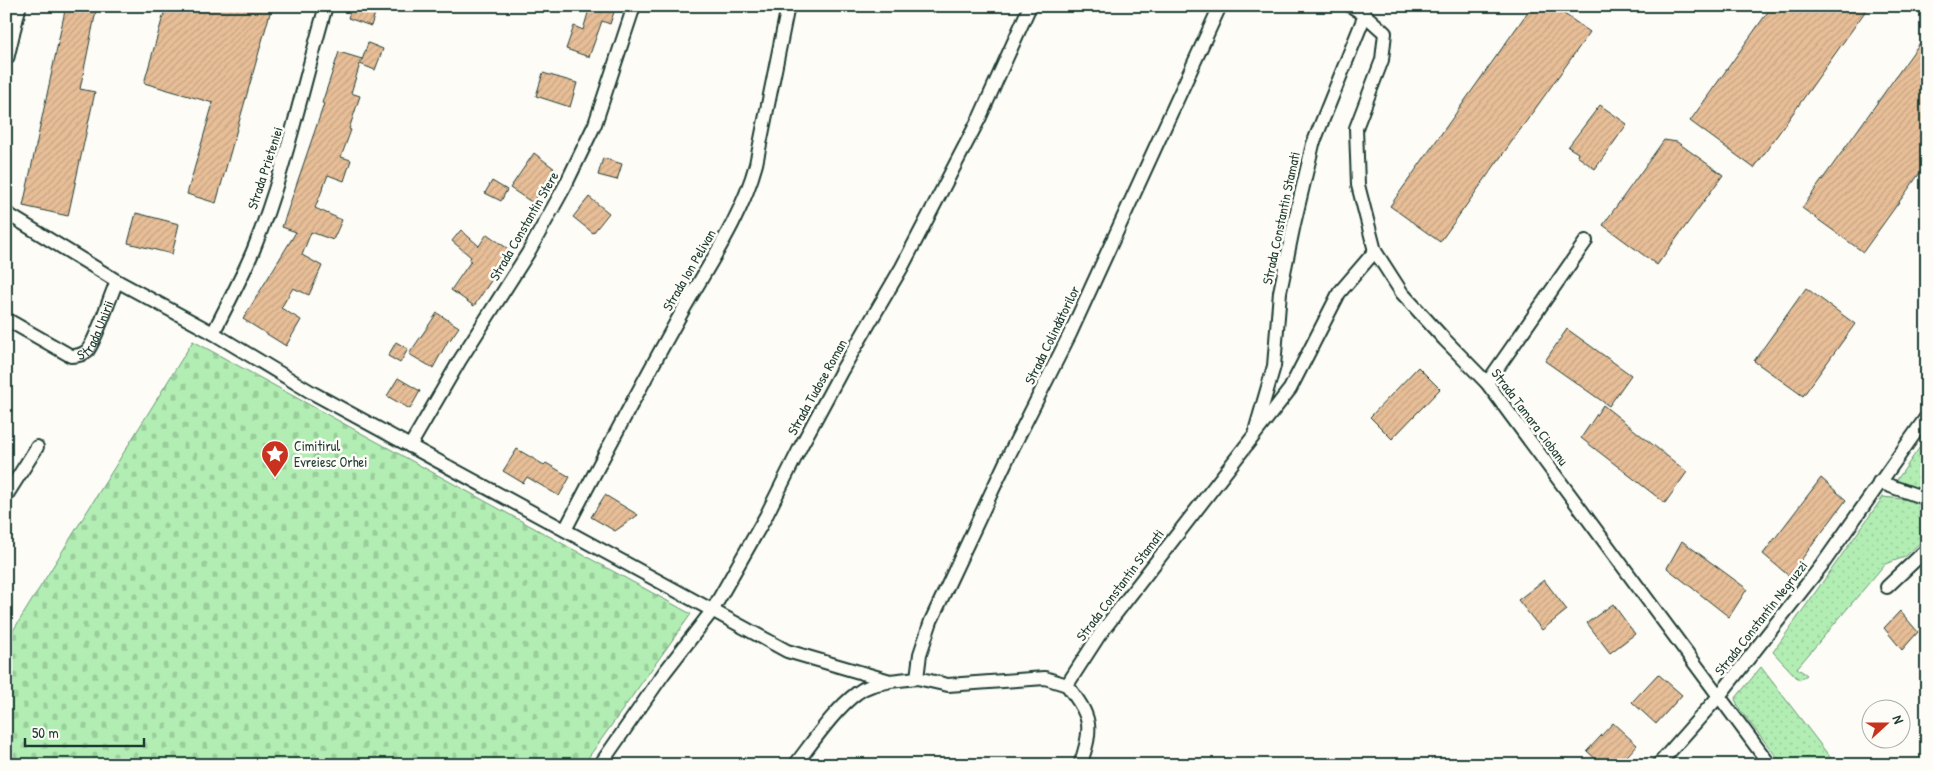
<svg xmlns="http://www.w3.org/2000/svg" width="1933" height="771" font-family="'Patrick Hand',sans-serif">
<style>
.cemetery{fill:url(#cemetery-stones);stroke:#689674}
.garden{fill:url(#garden-dots);stroke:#689674}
.building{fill:url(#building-hatch);stroke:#1f3d34}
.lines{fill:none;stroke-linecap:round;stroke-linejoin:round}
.minor-casing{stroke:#1f3d34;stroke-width:16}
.tertiary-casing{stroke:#1f3d34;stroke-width:19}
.minor{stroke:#fdfcf7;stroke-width:12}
.tertiary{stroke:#fdfcf7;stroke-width:15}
.labels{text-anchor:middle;stroke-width:5;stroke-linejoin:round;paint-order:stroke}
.street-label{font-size:14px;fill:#1f3d34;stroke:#fdfcf7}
.poi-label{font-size:14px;fill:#1f3d34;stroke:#fdfcf7;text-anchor:start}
</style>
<defs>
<pattern id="cemetery-stones" width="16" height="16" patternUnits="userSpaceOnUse" patternTransform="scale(1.25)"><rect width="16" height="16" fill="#b2eeb3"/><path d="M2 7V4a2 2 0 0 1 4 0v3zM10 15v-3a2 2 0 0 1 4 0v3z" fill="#99cd9b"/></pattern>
<pattern id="garden-dots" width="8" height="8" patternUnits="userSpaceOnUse" patternTransform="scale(1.25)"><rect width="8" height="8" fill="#b2eeb3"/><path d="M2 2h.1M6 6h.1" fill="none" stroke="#99cd9b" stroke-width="1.8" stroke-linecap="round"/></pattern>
<pattern id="building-hatch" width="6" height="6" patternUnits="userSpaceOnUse" patternTransform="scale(1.25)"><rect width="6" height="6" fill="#e7be97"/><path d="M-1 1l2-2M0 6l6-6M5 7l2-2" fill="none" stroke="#c6a483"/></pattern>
</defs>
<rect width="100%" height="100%" fill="#fdfcf7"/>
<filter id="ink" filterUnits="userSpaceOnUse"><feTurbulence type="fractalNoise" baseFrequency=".02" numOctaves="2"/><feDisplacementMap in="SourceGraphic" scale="10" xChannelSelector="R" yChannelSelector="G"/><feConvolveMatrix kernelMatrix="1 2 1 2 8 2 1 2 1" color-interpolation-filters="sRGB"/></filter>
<g filter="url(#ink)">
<path class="cemetery" d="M 193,341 L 691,614 L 583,765 L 6,765 L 6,642 Z"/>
<path class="garden" d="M 1927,437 L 1927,471 L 1922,478 L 1927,486 L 1927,493 L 1894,484 Z
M 1883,497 L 1912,500 L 1927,506 L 1927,536 L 1905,557 L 1885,564 L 1797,668 L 1807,675 L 1799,680 L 1773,652 Z
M 1761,667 L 1836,765 L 1783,765 L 1740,710 L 1735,699 Z"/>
<path class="building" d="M 66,6 L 97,6 L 80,89 L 95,92 L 68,216 L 23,206 Z
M 166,6 L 272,6 L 216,203 L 187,194 L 213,103 L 144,83 Z
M 352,6 L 364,6 L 376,10 L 371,26 L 348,18 Z
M 590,6 L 616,6 L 610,24 L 602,21 L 589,57 L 566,49 L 574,26 L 583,30 Z
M 1532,6 L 1553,6 L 1590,32 L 1440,242 L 1390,206 Z
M 1772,6 L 1869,6 L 1754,168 L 1690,121 Z
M 1927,33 L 1927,163 L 1863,252 L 1802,208 Z
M 368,43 L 383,49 L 375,70 L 360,64 L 351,93 L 360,96 L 349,129 L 351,130 L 341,157 L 351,160 L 344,181 L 328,175 L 315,208 L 342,220 L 333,240 L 311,232 L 302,255 L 322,266 L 309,295 L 293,288 L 281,308 L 301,320 L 286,346 L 243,319 L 296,232 L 282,227 L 324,104 L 322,103 L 339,52 L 362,59 L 361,63 Z
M 543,73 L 577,83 L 570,107 L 536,96 Z
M 1600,105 L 1627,124 L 1595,169 L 1577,156 L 1578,153 L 1568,147 Z
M 1664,140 L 1677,142 L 1723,175 L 1657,265 L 1603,225 Z
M 534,153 L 555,169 L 533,203 L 510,188 Z
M 603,158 L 622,164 L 617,180 L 598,175 Z
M 492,181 L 507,190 L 501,201 L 485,193 Z
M 589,197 L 609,213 L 593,233 L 573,217 Z
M 136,213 L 179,224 L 172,254 L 128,243 Z
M 461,230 L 479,246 L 487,234 L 511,251 L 474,306 L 451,290 L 471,261 L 469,260 L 471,257 L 452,241 Z
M 1806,288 L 1855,324 L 1803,396 L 1754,361 Z
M 437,313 L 459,327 L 450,340 L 449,339 L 433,368 L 409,354 Z
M 1567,329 L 1631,375 L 1609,406 L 1545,361 Z
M 396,342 L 408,349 L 400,363 L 388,356 Z
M 1418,367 L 1440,389 L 1392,439 L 1370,417 Z
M 398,378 L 420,391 L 410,409 L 387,396 Z
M 1603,405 L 1687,472 L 1665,503 L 1581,438 Z
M 517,449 L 544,465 L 546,463 L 570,477 L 559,496 L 527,477 L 523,483 L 503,471 Z
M 1821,478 L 1846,500 L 1789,576 L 1763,554 Z
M 605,495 L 638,515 L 615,531 L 591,517 Z
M 1682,541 L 1747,589 L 1729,617 L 1667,568 Z
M 1544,580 L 1567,610 L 1542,630 L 1518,600 Z
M 1613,604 L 1635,634 L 1610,653 L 1587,623 Z
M 1900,611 L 1918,632 L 1902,650 L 1884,628 Z
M 1658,674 L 1682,695 L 1656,724 L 1632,702 Z
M 1613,723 L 1637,745 L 1619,765 L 1602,765 L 1587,751 Z"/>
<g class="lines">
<g class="minor-casing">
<g id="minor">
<path d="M 1351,6 L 1365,15 L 1385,33 L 1382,60 L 1356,128 L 1358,185 L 1375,251 L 1402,293 L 1445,340 L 1487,383 L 1770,765"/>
<path d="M 6,213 L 117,281 L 213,333 L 311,392 L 787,651 L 890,681 L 917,678 L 948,685 L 1045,678 L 1067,685"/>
<path id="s1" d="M 6,319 L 71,356 C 77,356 83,355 88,350 C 98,335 109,299 117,281"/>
<path d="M 213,333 C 227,306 241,279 253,251 C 285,172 302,88 326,6"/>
<path d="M 1487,383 L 1586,241"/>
<path d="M 1256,428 L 1274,366 L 1280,292 L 1294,224 L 1313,144 L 1365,15"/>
<path d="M 410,446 L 460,360 L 528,253 L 565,186 L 595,124 L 634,6"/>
<path d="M 1879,482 L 1927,499"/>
<path d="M 6,496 L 37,447"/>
<path d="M 565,530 C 602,459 639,389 678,319 C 706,268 741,220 756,164 L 788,6"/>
<path d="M 1887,587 L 1927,549"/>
<path d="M 917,678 L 920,654 L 931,621 L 1009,455 L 1070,334 L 1220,6"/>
<path d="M 600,765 L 664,673 L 712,611 L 766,516 L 801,446 L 842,370 L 902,267 L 980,117 L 1030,6"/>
<path d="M 795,765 C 812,743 835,709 857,693 C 866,686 876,684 887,682"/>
<path d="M 1080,765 C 1094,726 1091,717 1067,685 L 1100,634 L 1290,389 L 1339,293 L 1375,251"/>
<path d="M 1658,765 L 1719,696 L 1822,565 L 1927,416"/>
</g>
</g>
<g class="tertiary-casing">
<path id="tertiary" d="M 6,57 L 18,6"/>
</g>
<use href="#minor" class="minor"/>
<use href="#tertiary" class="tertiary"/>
</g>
</g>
<defs>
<g id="sight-pin" transform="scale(1.4375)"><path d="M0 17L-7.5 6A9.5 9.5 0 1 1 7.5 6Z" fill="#c8321e" stroke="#fdfcf7"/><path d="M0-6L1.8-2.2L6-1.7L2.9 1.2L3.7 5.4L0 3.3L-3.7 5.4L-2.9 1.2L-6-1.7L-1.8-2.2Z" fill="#fff"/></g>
</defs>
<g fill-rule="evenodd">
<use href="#sight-pin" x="275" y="454"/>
</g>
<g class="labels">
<g class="street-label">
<text transform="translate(265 168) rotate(-72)" y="5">Strada Prieteniei</text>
<text transform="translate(1281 218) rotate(-78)" y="5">Strada Constantin Stamati</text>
<text transform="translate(524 226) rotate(-60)" y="5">Strada Constantin Stere</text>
<text transform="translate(689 270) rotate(-60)" y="5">Strada Ion Pelivan</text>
<text dy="5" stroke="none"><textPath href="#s1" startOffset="114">Strada Unirii</textPath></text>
<text transform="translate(1052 335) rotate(-64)" y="5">Strada Colindătorilor</text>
<text transform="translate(817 387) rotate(-61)" y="5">Strada Tudose Roman</text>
<text transform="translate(1530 417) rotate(53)" y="5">Strada Tamara Ciobanu</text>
<text transform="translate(1120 585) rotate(-53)" y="5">Strada Constantin Stamati</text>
<text transform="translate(1761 618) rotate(-52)" y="5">Strada Constantin Negruzzi</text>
</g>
<g class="poi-label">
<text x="294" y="451">Cimitirul<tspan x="294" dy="16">Evreiesc Orhei</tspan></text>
</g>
</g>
<rect width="1933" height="771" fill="none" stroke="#fdfcf7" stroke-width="25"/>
<rect x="12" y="12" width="1908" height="746" fill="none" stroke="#1f3d34" stroke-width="2" filter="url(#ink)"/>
<g transform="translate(1886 724) rotate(69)"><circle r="24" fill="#fdfcf7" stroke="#a4b0a9"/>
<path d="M0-4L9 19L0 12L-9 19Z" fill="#c8321e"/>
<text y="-8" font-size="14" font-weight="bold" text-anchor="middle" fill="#1f3d34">N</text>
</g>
<path d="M25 738v8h119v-8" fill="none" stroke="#1f3d34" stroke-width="2.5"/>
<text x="32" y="738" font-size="15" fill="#1f3d34" stroke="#fdfcf7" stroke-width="4" paint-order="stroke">50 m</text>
</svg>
